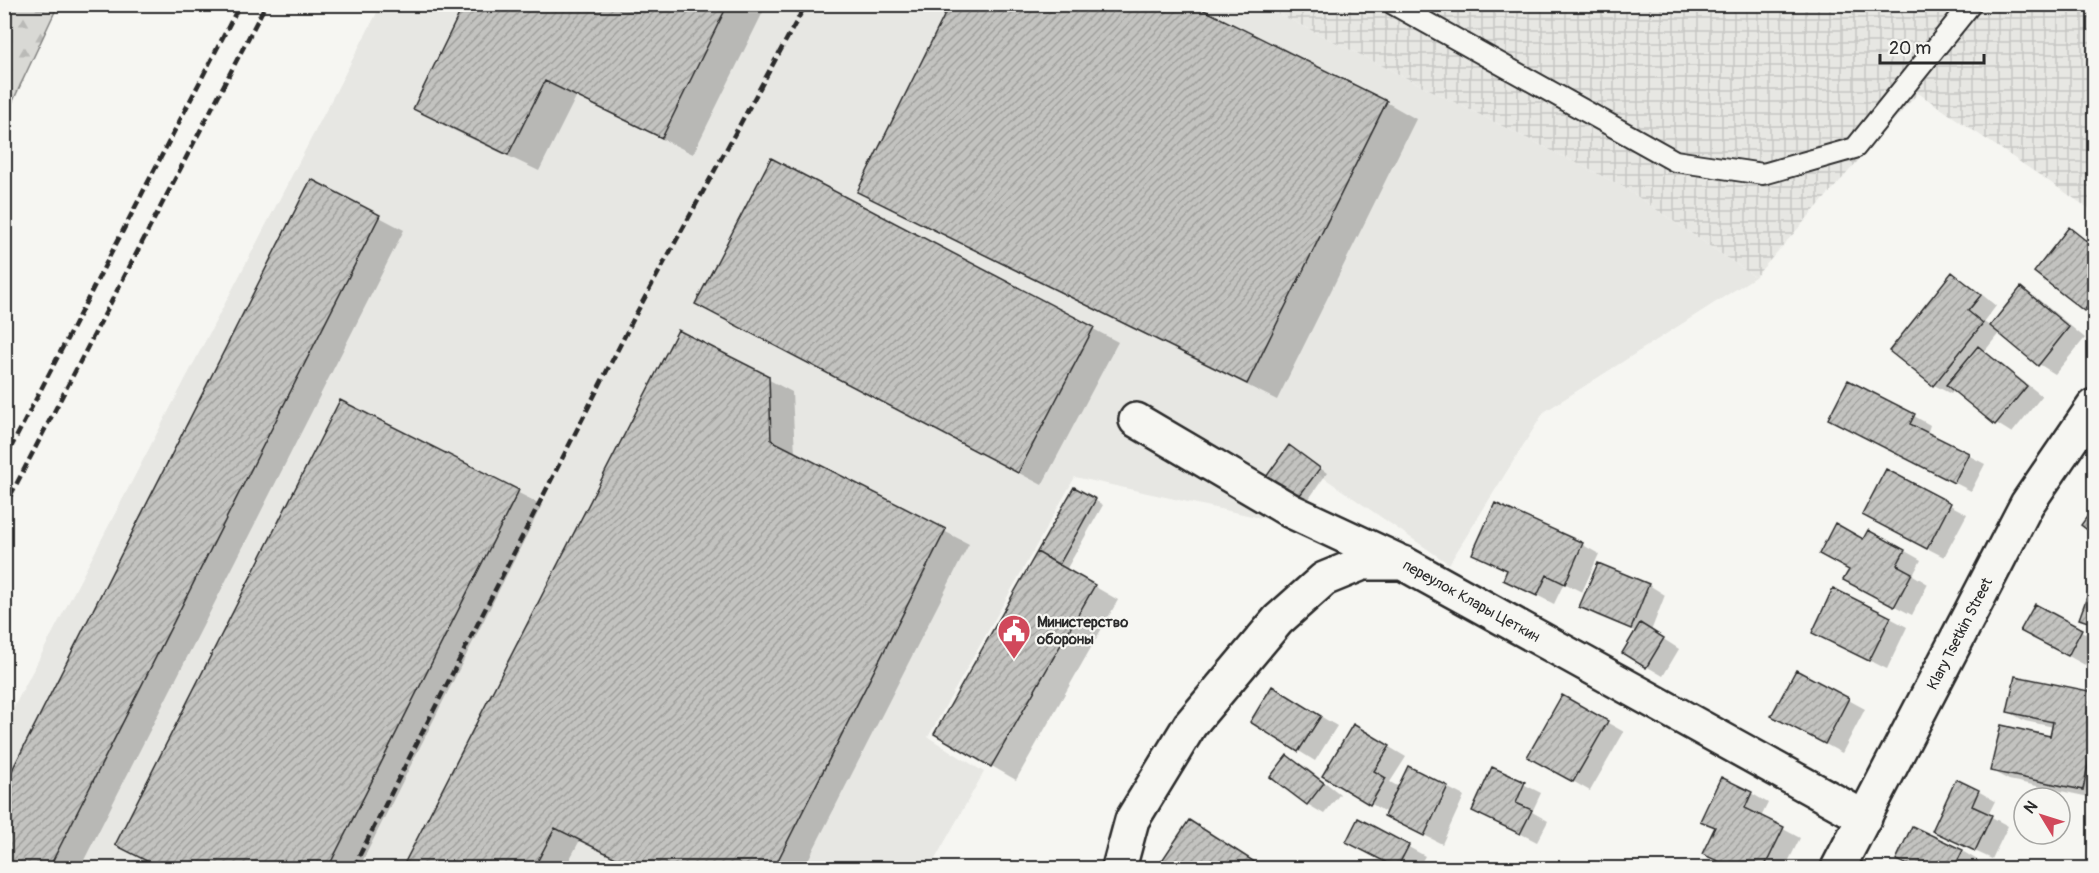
<svg xmlns="http://www.w3.org/2000/svg" width="2099" height="873" font-family="Pangolin,sans-serif">
<style>
.built{fill:#e7e7e3}
.industrial{fill:url(#industrial-grid)}
.forest{fill:url(#forest-firs);stroke:#828280;stroke-width:1.5}
.shadow{fill:#0003}
.building{fill:url(#building-hatch);stroke:#2b2b2b;stroke-width:1.5}
.lines{fill:none;stroke-linecap:round;stroke-linejoin:round}
.lane-casing{stroke:#2b2b2b;stroke-width:24}
.street-casing{stroke:#2b2b2b;stroke-width:38}
.lane{stroke:#f6f6f2;stroke-width:20}
.street{stroke:#f6f6f2;stroke-width:33}
.rail{stroke:#2b2b2b;stroke-width:4.5;stroke-dasharray:9 4.5;stroke-linecap:butt}
.labels{text-anchor:middle;stroke-width:4.5;stroke-linejoin:round;paint-order:stroke}
.street-label{font-size:15px;fill:#2b2b2b;stroke:#f6f6f2}
.poi-label{font-size:15px;font-weight:bold;fill:#2b2b2b;stroke:#f6f6f2;text-anchor:start}
</style>
<defs>
<pattern id="industrial-grid" width="8" height="8" patternUnits="userSpaceOnUse" patternTransform="scale(1.5)"><rect width="8" height="8" fill="#e7e7e3"/><path d="M0 4h8M4 0v8" fill="none" stroke="#c6c6c3"/></pattern>
<pattern id="forest-firs" width="22" height="20" patternUnits="userSpaceOnUse" patternTransform="scale(1.5)"><rect width="22" height="20" fill="#d9d9d5"/><path d="M5 1l3.5 6h-7zM16 11l3.5 6h-7z" fill="#babab7"/></pattern>
<pattern id="building-hatch" width="6" height="6" patternUnits="userSpaceOnUse" patternTransform="scale(1.5)"><rect width="6" height="6" fill="#c3c3c0"/><path d="M-1 1l2-2M0 6l6-6M5 7l2-2" fill="none" stroke="#9f9f9c"/></pattern>
</defs>
<rect width="100%" height="100%" fill="#f6f6f2"/>
<filter id="ink" filterUnits="userSpaceOnUse"><feTurbulence type="fractalNoise" baseFrequency=".0167" numOctaves="2"/><feDisplacementMap in="SourceGraphic" scale="12" xChannelSelector="R" yChannelSelector="G"/><feConvolveMatrix kernelMatrix="1 2 1 2 8 2 1 2 1" color-interpolation-filters="sRGB"/></filter>
<g filter="url(#ink)">
<path class="built" d="M 381,5 L 1261,5 L 1622,186 L 1755,277 L 1544,412 L 1449,564 L 1317,473 L 1283,523 L 1075,477 L 928,737 L 984,772 L 930,868 L 5,868 L 5,724 Z"/>
<path class="industrial" d="M 1261,5 L 2094,5 L 2094,212 L 1918,93 L 1755,277 L 1622,186 Z"/>
<path class="forest" d="M 5,4 L 58,5 L 5,118 L 4,5 Z"/>
<path class="shadow" d="M 466,4 L 767,4 L 693,154 L 576,97 L 539,171 L 445,126 L 415,108 Z
M 1386,102 L 1416,119 L 1277,400 L 890,209 L 859,192 Z
M 772,160 L 1118,342 L 1042,485 L 721,317 Z
M 311,181 L 404,230 L 80,868 L 4,868 L 4,789 Z
M 2069,229 L 2094,245 L 2094,315 L 2036,272 Z
M 1952,274 L 1969,284 L 1996,306 L 1984,322 L 1991,327 L 2022,289 L 2038,299 L 2085,338 L 2055,374 L 2039,364 L 2000,332 L 1984,352 L 1994,358 L 2042,396 L 2012,433 L 1996,423 L 1954,390 L 1951,394 L 1934,385 Z
M 678,332 L 792,392 L 795,454 L 969,544 L 804,868 L 635,868 L 580,840 L 565,868 L 403,868 Z
M 341,402 L 542,505 L 359,868 L 148,868 L 150,863 L 117,844 Z
M 1914,416 L 1930,425 L 1927,434 L 1985,464 L 1971,491 L 1847,428 Z
M 1297,452 L 1327,473 L 1306,503 L 1268,477 Z
M 1075,489 L 1103,505 L 1066,570 L 1118,600 L 1016,780 L 936,734 Z
M 1496,505 L 1583,545 L 1599,554 L 1582,592 L 1564,583 L 1554,604 L 1505,579 L 1508,571 L 1474,554 Z
M 1950,505 L 1967,514 L 1944,557 L 1880,524 Z
M 1864,541 L 1905,551 L 1921,560 L 1913,575 L 1928,584 L 1912,615 L 1862,589 L 1850,570 Z
M 1598,565 L 1649,585 L 1665,595 L 1651,631 L 1679,649 L 1663,676 L 1646,666 L 1637,632 L 1597,616 L 1581,606 Z
M 2093,585 L 2094,585 L 2094,626 L 2080,618 Z
M 2035,606 L 2094,638 L 2094,647 L 2085,665 L 2039,640 Z
M 1890,618 L 1907,627 L 1887,669 L 1814,633 Z
M 1797,672 L 1865,709 L 1842,753 L 1790,725 Z
M 2016,678 L 2094,694 L 2094,798 L 2009,780 L 1992,771 L 2051,737 L 2054,727 L 2025,721 L 2009,712 Z
M 1273,688 L 1337,726 L 1315,761 L 1252,722 Z
M 1562,697 L 1624,732 L 1590,791 L 1529,756 Z
M 1354,726 L 1406,757 L 1390,782 L 1399,787 L 1409,768 L 1464,796 L 1442,844 L 1386,816 L 1387,813 L 1324,776 Z
M 1287,757 L 1304,766 L 1340,794 L 1324,814 L 1307,804 Z
M 1493,769 L 1541,793 L 1532,812 L 1548,821 L 1537,842 L 1474,810 Z
M 1978,791 L 1995,801 L 1988,815 L 2008,826 L 1992,859 L 1951,840 Z
M 1751,793 L 1768,803 L 1761,817 L 1800,838 L 1785,868 L 1732,868 L 1704,853 L 1716,828 L 1702,820 Z
M 1359,820 L 1425,856 L 1418,868 L 1399,868 L 1365,851 Z
M 1189,822 L 1213,836 L 1264,868 L 1159,868 Z
M 1962,851 L 1979,861 L 1975,868 L 1914,868 L 1898,859 Z"/>
<path class="building" d="M 464,4 L 728,4 L 662,138 L 545,81 L 508,155 L 413,109 Z
M 950,4 L 1192,4 L 1387,101 L 1247,384 L 857,192 Z
M 771,158 L 1094,327 L 1018,473 L 695,304 Z
M 311,179 L 380,215 L 49,868 L 4,868 L 4,786 Z
M 2069,227 L 2094,247 L 2094,298 L 2084,311 L 2034,272 Z
M 1952,272 L 1981,295 L 1968,311 L 1983,323 L 1933,386 L 1889,351 Z
M 2021,287 L 2069,327 L 2038,366 L 1990,326 Z
M 678,330 L 769,376 L 771,440 L 946,529 L 774,868 L 636,868 L 555,828 L 534,868 L 402,868 Z
M 1978,346 L 2027,386 L 1995,425 L 1946,385 Z
M 1848,380 L 1915,414 L 1910,424 L 1969,453 L 1954,483 L 1828,419 Z
M 340,400 L 519,490 L 328,868 L 146,868 L 149,862 L 115,845 Z
M 1289,445 L 1320,468 L 1297,499 L 1266,477 Z
M 1886,469 L 1951,503 L 1927,549 L 1862,515 Z
M 1074,487 L 1096,499 L 1059,565 L 1037,552 Z
M 1495,503 L 1583,543 L 1565,584 L 1547,575 L 1537,596 L 1503,580 L 1507,570 L 1472,554 Z
M 2094,507 L 2094,535 L 2081,525 Z
M 1835,523 L 1863,539 L 1868,530 L 1905,550 L 1897,565 L 1912,573 L 1894,607 L 1843,580 L 1849,570 L 1819,554 Z
M 1037,552 L 1095,585 L 991,767 L 934,734 Z
M 1598,563 L 1649,584 L 1631,629 L 1579,607 Z
M 2092,583 L 2094,584 L 2094,624 L 2079,619 Z
M 1833,588 L 1891,617 L 1869,661 L 1812,633 Z
M 2035,604 L 2082,629 L 2068,656 L 2020,631 Z
M 1640,623 L 1664,638 L 1646,668 L 1622,653 Z
M 1796,670 L 1849,698 L 1825,744 L 1771,716 Z
M 2015,676 L 2094,692 L 2094,733 L 2083,790 L 1990,771 L 2001,725 L 2050,736 L 2053,722 L 2007,712 Z
M 1272,686 L 1321,716 L 1298,752 L 1250,722 Z
M 1562,695 L 1608,721 L 1573,782 L 1527,757 Z
M 1353,724 L 1390,746 L 1374,771 L 1386,778 L 1370,805 L 1322,776 Z
M 1287,755 L 1324,783 L 1307,805 L 1270,777 Z
M 1408,766 L 1448,786 L 1424,836 L 1384,816 Z
M 1492,767 L 1525,782 L 1516,803 L 1532,810 L 1520,834 L 1472,811 Z
M 1721,777 L 1752,792 L 1745,808 L 1784,827 L 1764,868 L 1733,868 L 1702,854 L 1715,827 L 1700,821 Z
M 1956,779 L 1979,790 L 1972,806 L 1992,815 L 1975,851 L 1932,831 Z
M 1358,818 L 1409,845 L 1397,868 L 1346,842 Z
M 1189,820 L 1264,868 L 1157,868 Z
M 1912,826 L 1963,850 L 1954,868 L 1914,868 L 1896,860 Z"/>
<g class="lines">
<g class="lane-casing">
<path id="lane" d="M 1393,4 L 1675,161 L 1763,174 L 1855,148 L 1971,4"/>
</g>
<g class="street-casing">
<g id="street">
<path d="M 1136,420 L 1291,511 L 1396,560"/>
<path id="s1" d="M 1119,868 L 1132,820 L 1190,725 L 1278,620 L 1324,579 L 1363,563 L 1403,563 L 1865,818"/>
<path id="s2" d="M 1838,868 L 2027,504 L 2094,406"/>
</g>
</g>
<use href="#lane" class="lane"/>
<use href="#street" class="street"/>
<path class="rail" d="M 4,461 L 240,4
M 4,508 L 266,4
M 353,868 L 637,312 L 806,4"/>
</g>
</g>
<defs>
<g id="civic-pin" transform="scale(1.725)"><path d="M0 17L-7.5 6A9.5 9.5 0 1 1 7.5 6Z" fill="#d1495b" stroke="#f6f6f2"/><path d="M-.6-6.5H3V-4.5H.6V-3L4-1V1h2V6H-6V1h2V-1L-.6-3ZM-1.2 2.5V6h2.4V2.5Z" fill="#fff"/></g>
</defs>
<g fill-rule="evenodd">
<use href="#civic-pin" x="1014" y="631"/>
</g>
<g class="labels">
<g class="street-label">
<text dy="5" stroke="none"><textPath href="#s1" startOffset="520">переулок Клары Цеткин</textPath></text>
<text dy="5" stroke="none"><textPath href="#s2" startOffset="264">Klary Tsetkin Street</textPath></text>
</g>
<g class="poi-label">
<text x="1037" y="627">Министерство<tspan x="1037" dy="17">обороны</tspan></text>
</g>
</g>
<rect width="2099" height="873" fill="none" stroke="#f6f6f2" stroke-width="24"/>
<rect x="12" y="12" width="2075" height="849" fill="none" stroke="#2b2b2b" stroke-width="2" filter="url(#ink)"/>
<g transform="translate(2042 816) rotate(308)"><circle r="28" fill="#f6f6f2" stroke="#a5a5a2" stroke-width="1.5"/>
<path d="M0-4.5L10 22L0 15L-10 22Z" fill="#d1495b"/>
<text y="-9" font-size="16" font-weight="bold" text-anchor="middle" fill="#2b2b2b">N</text>
</g>
<path d="M1880 54v9h104v-9" fill="none" stroke="#2b2b2b" stroke-width="3"/>
<text x="1889" y="54" font-size="18" fill="#2b2b2b" stroke="#f6f6f2" stroke-width="4.5" paint-order="stroke">20 m</text>
</svg>
